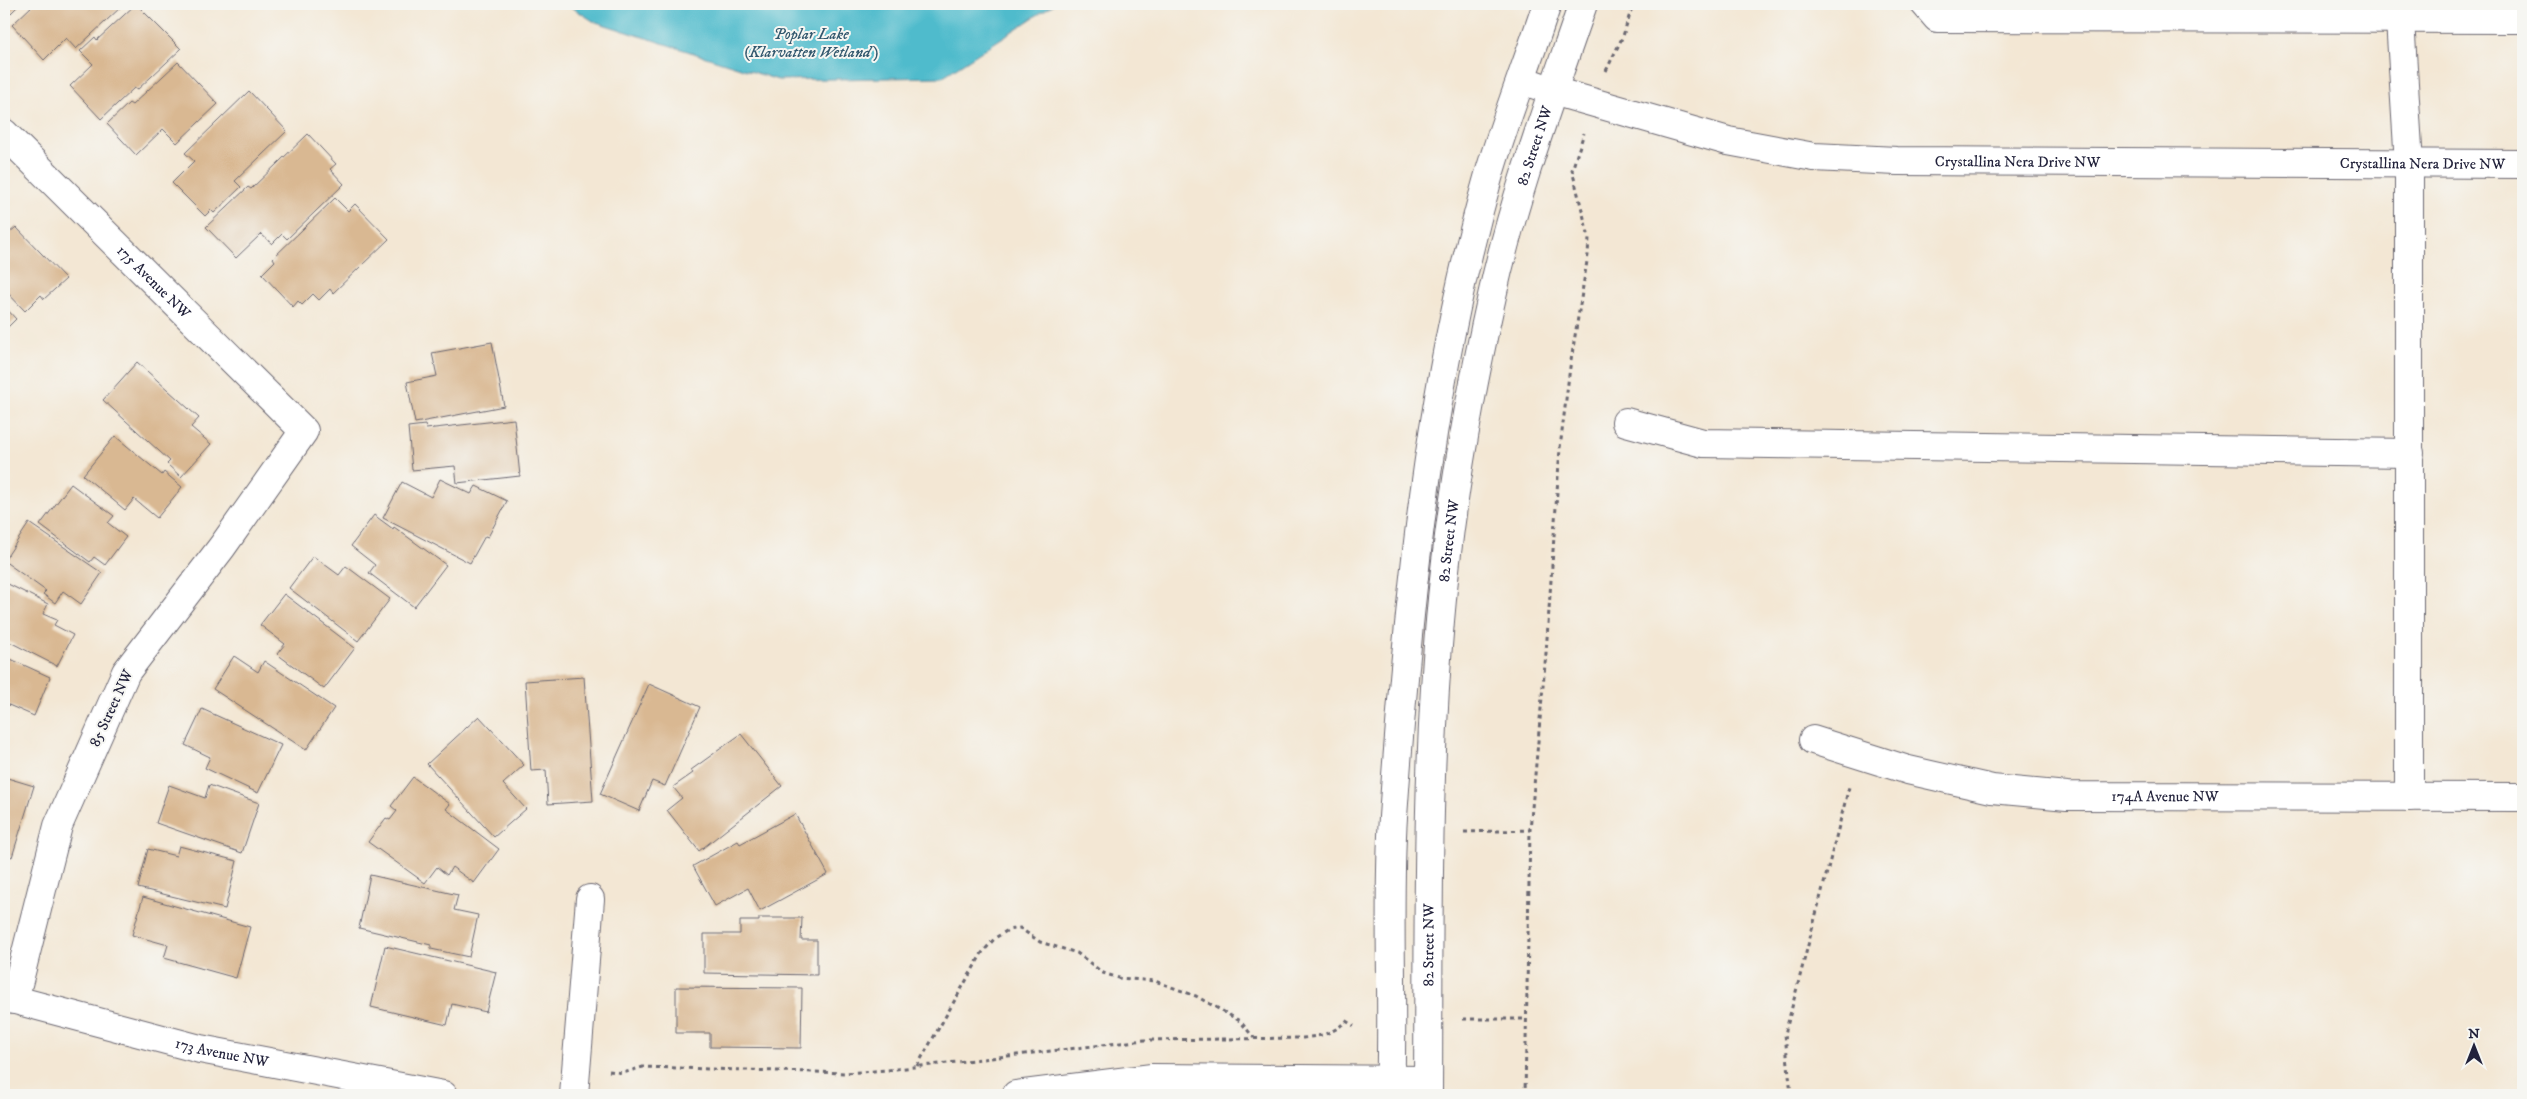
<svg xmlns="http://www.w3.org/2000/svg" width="2527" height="1099" font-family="'IM FELL DW Pica',serif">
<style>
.water{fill:#50bbcc;stroke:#396e84}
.building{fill:#d9b892}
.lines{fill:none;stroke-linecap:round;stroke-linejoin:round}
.minor-casing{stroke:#6b6771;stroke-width:30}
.major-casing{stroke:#6b6771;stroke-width:30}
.path{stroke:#6b6771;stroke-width:3;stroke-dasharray:4 4;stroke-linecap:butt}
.minor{stroke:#fff;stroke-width:28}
.major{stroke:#fff;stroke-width:28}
.labels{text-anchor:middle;stroke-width:4;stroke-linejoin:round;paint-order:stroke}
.street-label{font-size:15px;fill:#22223b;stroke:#f6f6f2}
.water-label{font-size:16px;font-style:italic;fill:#32586e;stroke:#f6f6f2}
</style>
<rect width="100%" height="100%" fill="#f6f6f2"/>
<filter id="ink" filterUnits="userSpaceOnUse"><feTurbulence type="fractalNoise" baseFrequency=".02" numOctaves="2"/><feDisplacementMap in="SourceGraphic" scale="10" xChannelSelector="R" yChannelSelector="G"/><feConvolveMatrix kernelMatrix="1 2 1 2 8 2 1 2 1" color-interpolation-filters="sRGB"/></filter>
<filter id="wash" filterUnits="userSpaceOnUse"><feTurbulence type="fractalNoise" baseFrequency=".0096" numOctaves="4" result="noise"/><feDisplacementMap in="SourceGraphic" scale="20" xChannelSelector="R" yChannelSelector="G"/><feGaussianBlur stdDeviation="1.12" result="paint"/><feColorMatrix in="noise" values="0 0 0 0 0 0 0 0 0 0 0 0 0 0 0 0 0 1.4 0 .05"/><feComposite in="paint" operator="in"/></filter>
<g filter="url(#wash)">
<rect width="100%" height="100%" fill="#f3e7d4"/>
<path class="water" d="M 567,4 L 1054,4 L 942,77 L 778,80 L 593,21 Z"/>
<g id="blocks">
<path class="building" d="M 4,4 L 20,4 L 5,19 Z
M 34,4 L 118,4 L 121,7 L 76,49 L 66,38 L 44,60 L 12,25 Z
M 136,4 L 181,49 L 137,90 L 134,88 L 101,119 L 70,86 L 93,64 L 80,51 L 95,37 L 97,40 Z
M 178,62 L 218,104 L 177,143 L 163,129 L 136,155 L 107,124 L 129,103 L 132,105 Z
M 249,91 L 287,131 L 235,181 L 241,187 L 214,213 L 211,210 L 205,216 L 172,183 L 194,161 L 185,153 Z
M 308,134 L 336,164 L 330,169 L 344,184 L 287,239 L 282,234 L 272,244 L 261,234 L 236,258 L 206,227 L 248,187 L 251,189 Z
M 335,198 L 348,211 L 355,204 L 389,239 L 333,293 L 330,289 L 319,300 L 313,294 L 302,305 L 298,301 L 293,307 L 262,274 L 275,261 L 273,258 Z
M 16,227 L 66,279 L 44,299 L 41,295 L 25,311 L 4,289 L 4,229 L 8,234 Z
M 4,306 L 16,319 L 4,331 Z
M 492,342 L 504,406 L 415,423 L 407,382 L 437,376 L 432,353 Z
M 137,362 L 199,418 L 191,427 L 211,444 L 181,477 L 167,464 L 170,461 L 103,400 Z
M 514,419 L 520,476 L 457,483 L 455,466 L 412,470 L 408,427 L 425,425 L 426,429 Z
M 115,436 L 162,475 L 164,472 L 182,487 L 157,518 L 134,499 L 125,510 L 83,475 Z
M 440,479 L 471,494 L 476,486 L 507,501 L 488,537 L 485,536 L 470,563 L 383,518 L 402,482 L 431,497 Z
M 71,484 L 114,516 L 108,523 L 126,537 L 105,565 L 94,557 L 90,562 L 40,525 Z
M 374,515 L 393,529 L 394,527 L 446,565 L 414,607 L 369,573 L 375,565 L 351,546 Z
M 29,523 L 102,573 L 81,604 L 63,591 L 55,603 L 43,594 L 46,591 L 4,561 Z
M 313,556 L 339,575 L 346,566 L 390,599 L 358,641 L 289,588 Z
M 4,582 L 48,604 L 43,614 L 57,620 L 54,625 L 73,635 L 57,666 L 4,639 Z
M 284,594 L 355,648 L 324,689 L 277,654 L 285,644 L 260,625 Z
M 4,656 L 50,677 L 34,716 L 4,703 Z
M 234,656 L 258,672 L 264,661 L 334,708 L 306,750 L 213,689 Z
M 584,677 L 593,801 L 548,804 L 546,770 L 531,771 L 525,681 Z
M 649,684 L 700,707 L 665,786 L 652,781 L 639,811 L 600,794 Z
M 202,709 L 281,745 L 258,793 L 205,768 L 210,757 L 185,745 Z
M 479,716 L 524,765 L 503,784 L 526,809 L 494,837 L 427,764 Z
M 741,734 L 782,786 L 699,851 L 667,810 L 682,798 L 673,787 L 693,773 L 691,770 Z
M 4,777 L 34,786 L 12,857 L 4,854 Z
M 413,777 L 450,804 L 446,809 L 499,849 L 474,883 L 452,867 L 447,875 L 437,867 L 425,883 L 368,842 L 386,818 L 390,820 L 397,811 L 391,806 Z
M 169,785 L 205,798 L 209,785 L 259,803 L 242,853 L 156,823 Z
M 795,814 L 828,874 L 760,911 L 748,888 L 715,906 L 693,866 L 738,841 L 740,844 Z
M 179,846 L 237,861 L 225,909 L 138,888 L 148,849 L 176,856 Z
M 370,875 L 458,895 L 454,910 L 478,915 L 469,957 L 431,949 L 431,945 L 359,928 Z
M 143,897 L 250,927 L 236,978 L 164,958 L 168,945 L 132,935 Z
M 759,918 L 802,918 L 801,940 L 817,940 L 817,975 L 704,973 L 704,934 L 740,934 L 740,921 L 759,921 Z
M 385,946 L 496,972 L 486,1012 L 452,1004 L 447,1025 L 371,1007 Z
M 676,987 L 802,988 L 801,1048 L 710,1047 L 710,1033 L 676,1033 Z"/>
</g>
</g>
<g filter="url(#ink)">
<use href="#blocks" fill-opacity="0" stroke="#6b6771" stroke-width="1"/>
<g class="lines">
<g class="minor-casing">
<g id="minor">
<path d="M 1925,4 L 1937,18 L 2523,19"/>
<path d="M 2399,4 L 2409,164 L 2409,797"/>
<path id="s1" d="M 1522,80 L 1553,91 L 1728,141 L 1814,157 L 1897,161 L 2523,164"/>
<path id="s2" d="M 4,133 L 304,431 L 222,547 L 126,672 L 58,826 L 14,1000"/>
<path d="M 1626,422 L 1703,443 L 2410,453"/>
<path id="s3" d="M 1813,740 L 1908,770 L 1992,789 L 2067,796 L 2523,797"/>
<path id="s4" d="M 4,997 L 200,1049 L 443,1095"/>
<path d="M 574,1095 L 590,899"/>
<path d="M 1016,1095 L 1152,1078 L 1428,1080"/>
</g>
</g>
<g class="major-casing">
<g id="major">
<path d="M 1390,1095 C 1394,1002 1387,909 1393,817 C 1408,603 1429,385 1488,178 C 1505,119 1528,62 1547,4"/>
<path id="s5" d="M 1428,1095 C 1429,938 1426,778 1440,621 C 1449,513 1468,403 1492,296 C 1514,196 1550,100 1583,4"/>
</g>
</g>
<path class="path" d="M 1606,71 L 1623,36 L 1633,4
M 1464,832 L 1530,830
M 1463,1019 L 1525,1019
M 917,1066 L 982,953 L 995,938 L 1008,930 L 1020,928 L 1040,942 L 1077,953 L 1103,973 L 1119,978 L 1155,981 L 1196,996 L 1240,1021 L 1254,1038
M 609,1071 L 623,1073 L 643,1067 L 846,1073 L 888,1070 L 1145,1040 L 1303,1038 C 1320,1036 1333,1034 1346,1021 L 1354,1026
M 1525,1095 L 1530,830 L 1546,653 L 1560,448 L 1570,367 L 1588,255 L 1589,238 L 1572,170 L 1584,133
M 1791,1095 L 1785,1034 L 1849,787"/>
<use href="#minor" class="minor"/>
<use href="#major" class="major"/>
</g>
</g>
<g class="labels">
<g class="street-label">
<text dy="5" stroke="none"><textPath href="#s5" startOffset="960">82 Street NW</textPath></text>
<text dy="5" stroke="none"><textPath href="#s1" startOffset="506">Crystallina Nera Drive NW</textPath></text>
<text dy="5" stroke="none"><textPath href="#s1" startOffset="911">Crystallina Nera Drive NW</textPath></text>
<text dy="5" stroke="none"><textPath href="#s2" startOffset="211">175 Avenue NW</textPath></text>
<text dy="5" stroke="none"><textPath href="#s5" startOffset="555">82 Street NW</textPath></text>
<text transform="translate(111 708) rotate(-65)" y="5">85 Street NW</text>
<text dy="5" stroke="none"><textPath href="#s3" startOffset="359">174A Avenue NW</textPath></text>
<text dy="5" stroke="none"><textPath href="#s5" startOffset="150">82 Street NW</textPath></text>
<text dy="5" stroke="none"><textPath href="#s4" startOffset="225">173 Avenue NW</textPath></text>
</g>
<g class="water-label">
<text x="811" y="39">Poplar Lake<tspan x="811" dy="18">(Klarvatten Wetland)</tspan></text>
</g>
</g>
<rect width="2527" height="1099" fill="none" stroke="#f6f6f2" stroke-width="20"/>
<g transform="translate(2474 1046)" stroke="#f6f6f2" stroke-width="4" paint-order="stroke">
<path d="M0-4L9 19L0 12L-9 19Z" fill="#22223b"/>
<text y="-8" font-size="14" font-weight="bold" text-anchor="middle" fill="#22223b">N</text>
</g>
</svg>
